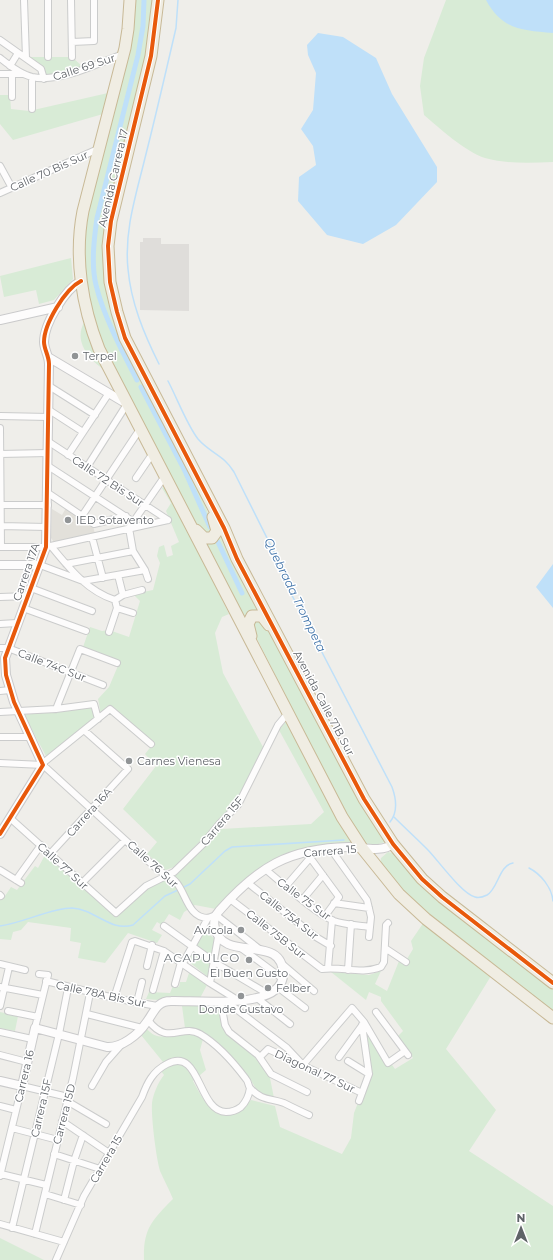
<svg xmlns="http://www.w3.org/2000/svg" width="553" height="1260" font-family="Montserrat,sans-serif">
<style>
.industrial{fill:#dfddda}
.education{fill:#e2e0da}
.green{fill:#d8ebd6}
.water{fill:#bfe0f9}
.lines{fill:none;stroke-linecap:round;stroke-linejoin:round}
.stream{stroke:#bfe0f9;stroke-width:1.5}
.canal{stroke:#bfe0f9;stroke-width:5}
.street-casing{stroke:#cbcccc;stroke-width:8}
.secondary-casing{stroke:#cacacb;stroke-width:10}
.highway-casing{stroke:#c8b996;stroke-width:13}
.street{stroke:#fdfcfc;stroke-width:6}
.secondary{stroke:#fdfcfc;stroke-width:8}
.highway{stroke:#f0ede3;stroke-width:11}
.cycleway-casing{stroke:#fff;stroke-width:6}
.cycleway{stroke:#e8590c;stroke-width:4}
.poi-dot{fill:#919496;stroke:#fff;stroke-width:1.5}
.labels{text-anchor:middle;stroke-width:3;stroke-linejoin:round;paint-order:stroke}
.street-label{font-size:11px;fill:#5f6368;stroke:#fff}
.poi-label{font-size:11px;fill:#5f6368;stroke:#fff;text-anchor:start}
.water-label{font-size:12px;font-style:italic;fill:#4174aa;stroke:#fff}
.neighbourhood-label{font-size:12px;letter-spacing:1px;fill:#70757a;stroke:#fff}
</style>
<rect width="100%" height="100%" fill="#efeeea"/>
<path class="industrial" d="M 143,238 L 161,238 L 161,244 L 189,244 L 189,311 L 140,310 L 140,242 L 143,242 Z"/>
<path class="education" d="M 66,508 L 93,526 L 95,534 L 54,542 L 51,538 L 52,509 L 62,515 Z"/>
<path class="green" d="M 133,0 L 155,0 L 153,27 L 119,175 L 107,287 L 196,482 C 200,496 214,522 213,534 L 202,533 L 184,504 L 99,338 L 85,281 L 84,223 Z
M 446,0 L 553,0 L 553,162 C 530,163 507,164 485,158 C 466,152 439,128 424,115 L 420,86 L 424,58 Z
M 29,57 L 72,57 L 82,66 L 64,73 L 46,76 Z
M 108,93 L 103,114 L 13,140 L 0,124 L 0,95 L 10,95 L 11,109 L 29,111 Z
M 71,258 L 73,279 L 54,300 L 39,304 L 36,290 L 4,297 L 0,276 Z
M 85,321 L 106,371 C 90,361 72,341 85,321 Z
M 166,486 L 229,614 L 222,617 L 215,633 L 223,673 L 263,747 L 240,799 L 233,809 L 174,867 L 166,870 L 147,854 L 157,842 L 123,809 L 156,766 L 145,754 L 153,744 L 112,707 L 101,715 L 98,699 L 109,687 L 120,661 L 83,647 L 90,627 L 102,631 L 109,630 L 129,637 L 140,601 L 133,594 L 153,590 L 160,563 L 157,556 L 159,547 L 164,545 L 167,557 L 173,555 L 171,546 L 179,542 L 166,511 L 171,503 L 162,488 Z
M 220,533 L 239,576 L 262,611 L 245,619 L 204,542 Z
M 254,619 L 263,620 L 385,842 L 375,845 L 363,843 L 354,830 L 252,629 Z
M 93,706 L 95,720 L 46,756 L 24,715 Z
M 287,720 L 353,842 L 332,846 L 309,847 L 279,856 L 265,865 L 216,909 L 195,905 L 184,912 L 180,920 L 169,914 L 162,925 L 157,922 L 152,930 L 162,935 L 157,943 L 128,933 L 105,963 L 78,958 L 81,943 L 70,941 L 71,928 L 28,922 L 21,930 L 13,932 L 11,940 L 0,939 L 0,899 L 5,896 L 11,887 L 17,890 L 35,866 L 38,868 L 45,855 L 115,915 L 145,890 L 182,869 L 221,829 L 311,824 L 324,812 L 279,730 Z
M 388,852 L 396,854 L 553,987 L 553,1015 C 528,995 374,884 381,858 Z
M 424,922 L 491,976 L 446,1049 L 496,1110 L 469,1151 L 553,1206 L 553,1260 L 144,1260 C 143,1229 152,1220 173,1199 C 169,1189 164,1180 160,1171 C 156,1157 151,1117 152,1103 C 153,1095 158,1082 164,1075 L 161,1071 L 163,1062 L 141,1035 L 147,1029 C 161,1046 178,1028 195,1034 C 198,1035 200,1038 203,1039 L 200,1050 L 206,1070 L 193,1081 C 208,1109 222,1132 251,1100 L 275,1106 L 280,1127 L 342,1154 L 351,1138 L 354,1113 L 370,1072 L 363,1029 L 366,1029 L 395,1069 L 413,1058 L 397,1037 L 403,1031 L 381,1001 L 381,997 L 369,992 L 366,1000 L 331,972 L 369,975 L 381,971 L 375,984 L 387,991 L 399,961 L 404,964 L 413,949 L 411,941 Z
M 205,931 L 215,939 L 208,977 L 188,961 Z
M 190,970 L 208,983 L 199,1000 L 167,997 L 158,1000 L 146,999 L 149,992 L 170,993 L 173,986 L 179,987 L 180,982 L 186,982 Z
M 182,1006 L 219,1006 L 223,1026 L 256,1055 L 269,1073 L 274,1098 C 254,1094 257,1087 247,1075 C 233,1057 209,1027 185,1028 Z
M 0,1012 L 18,1016 L 15,1031 L 0,1028 Z
M 0,1238 L 44,1260 L 0,1260 Z"/>
<path class="water" d="M 486,0 L 553,0 L 553,33 C 522,30 502,30 486,0 Z
M 318,33 L 343,37 L 376,58 L 392,94 L 437,167 L 437,182 L 396,225 L 363,244 L 327,235 L 298,201 L 299,177 L 316,165 L 313,146 L 301,129 L 313,110 L 316,73 L 308,55 L 307,45 Z
M 553,564 L 553,608 L 536,587 Z"/>
<g class="lines">
<path class="stream" d="M 159,364 C 144,334 131,303 128,269 C 124,231 136,195 145,158 C 156,115 166,71 176,28 L 178,0
M 168,381 C 177,398 187,425 198,439 C 210,453 224,455 234,472 L 279,562 L 290,592 L 300,610 L 392,787 C 396,798 398,812 390,822
M 394,817 C 405,828 416,838 427,849 C 438,860 461,893 475,897 C 478,898 483,897 487,895 C 498,889 499,865 513,863
M 529,868 C 541,874 552,888 553,901
M 184,887 L 190,884 L 225,851 L 232,847 L 344,840
M 0,926 C 23,923 51,908 72,908 C 95,909 110,932 133,925 L 165,896 L 178,890"/>
<path class="canal" d="M 137,380 C 123,353 103,315 96,285 C 91,264 94,239 97,218 L 138,55 L 143,26 L 144,0
M 141,387 L 184,469 L 210,527
M 218,542 L 242,593"/>
<g class="street-casing">
<path id="street" d="M 24,0 L 26,58
M 48,0 L 48,57
M 71,0 L 72,57
M 0,40 L 41,69 L 44,79
M 72,42 L 94,41 L 94,0
M 0,58 C 9,65 20,74 32,77 C 59,83 97,64 123,54
M 10,66 L 18,53
M 0,74 L 24,74
M 12,74 L 12,97
M 32,77 L 32,109
M 0,166 L 12,188
M 0,193 L 98,149
M 49,386 L 95,415
M 49,410 L 83,432
M 0,416 L 49,417
M 0,428 L 1,547
M 49,442 L 168,520
M 0,454 L 48,453
M 68,455 L 109,393
M 48,466 L 134,522
M 87,467 L 127,404
M 136,478 L 153,453
M 48,493 L 94,524 L 126,516
M 0,505 L 48,505
M 82,516 L 140,429
M 0,526 L 47,527
M 92,537 L 103,578
M 51,546 C 69,568 87,591 115,600
M 0,547 L 46,547 L 168,520
M 66,564 L 133,551
M 40,565 L 83,581 L 145,570
M 118,575 L 123,595
M 148,579 L 145,570 L 133,551 L 129,528 L 165,476
M 31,588 L 92,611
M 0,597 L 28,596
M 115,600 L 123,595 L 142,590
M 23,608 L 86,631
M 117,608 L 133,613
M 0,624 L 17,623
M 109,632 L 117,608 L 115,600
M 0,648 L 8,648 L 103,685
M 0,691 L 10,690
M 56,709 L 80,649 L 117,663
M 0,712 L 56,709 L 94,704 L 98,719
M 0,737 L 30,737
M 0,763 L 43,765 L 157,869 C 163,874 171,876 176,882 C 186,893 188,918 208,918 L 216,915 L 258,948
M 43,763 L 110,709 L 151,744
M 10,818 L 116,913 L 146,886 L 174,872 L 203,844 L 220,823 L 238,805 L 278,725 L 288,713
M 330,848 L 367,900 L 371,917 L 369,937
M 306,852 L 339,897 L 325,916
M 50,854 L 128,769 L 85,731
M 265,869 C 282,883 315,913 334,921 C 345,925 358,925 370,927
M 0,870 L 21,883
M 16,880 L 41,845
M 82,883 L 125,840
M 248,883 L 316,937 L 331,946
M 286,886 L 310,858
M 0,895 L 1,896
M 230,899 L 322,969 C 342,966 361,975 381,967 L 384,962 L 386,925 L 388,923
M 303,899 L 323,875
M 334,903 L 369,908
M 164,926 L 214,962 L 268,994
M 241,948 L 283,979
M 385,948 L 406,962
M 183,963 L 208,918
M 281,963 L 314,991
M 0,964 L 25,970
M 147,966 L 152,945
M 328,968 L 332,920
M 348,970 L 351,924
M 46,981 L 114,998 L 157,1006
M 210,983 L 218,937
M 175,984 L 181,962
M 0,987 L 43,995
M 279,988 L 305,1008
M 153,990 L 164,951
M 114,998 L 132,942 L 135,941 L 164,951 L 210,983 L 239,1001
M 257,998 L 290,1024
M 137,1002 L 142,982
M 227,1002 L 287,1048 L 303,1065 L 352,1008 L 364,1022 L 388,1063 L 405,1051
M 221,1003 L 225,1025 L 229,1032 L 258,1055 L 271,1074 L 307,1092
M 0,1006 L 9,967
M 8,1011 L 38,1017
M 376,1012 L 408,1055
M 87,1014 L 142,1028
M 148,1020 C 168,1047 182,1023 200,1034 C 217,1044 234,1063 246,1079 C 249,1082 248,1087 251,1089 C 262,1101 271,1098 284,1103 C 292,1107 300,1111 309,1115
M 35,1028 L 48,975 L 39,974
M 0,1032 L 32,1039
M 0,1055 L 27,1062
M 260,1057 L 268,1049 L 362,1093
M 339,1057 L 363,1024
M 348,1061 L 369,1074
M 92,1086 L 106,1062 L 121,1045
M 67,1101 L 106,1124
M 359,1101 L 369,1074 L 362,1025
M 0,1106 L 16,1110
M 62,1121 L 109,1153
M 12,1128 L 58,1140
M 54,1154 L 100,1169
M 1,1174 L 46,1185
M 0,1176 L 22,1086 L 68,1097
M 45,1194 L 81,1205
M 64,1200 L 74,1161 L 83,1135
M 0,1224 L 64,1242
M 12,1228 L 59,1034 L 68,988
M 35,1234 L 73,1078 L 90,993
M 56,1260 L 84,1196 L 142,1097 C 147,1083 153,1071 167,1064 C 201,1046 197,1111 226,1112 C 232,1112 237,1110 241,1107 C 246,1102 249,1095 250,1088"/>
</g>
<g class="secondary-casing">
<path id="secondary" d="M 0,320 L 58,307
M 48,357 L 127,404
M 0,565 L 40,565
M 0,834 L 43,765 L 14,702 L 6,675 L 5,658 L 46,547 L 49,364 C 49,356 44,349 44,342 C 44,324 65,289 81,281
M 0,1081 L 22,1086 L 35,1028 L 107,1047 C 121,1048 138,1035 146,1023 C 154,1013 156,1001 171,1001 C 194,1000 282,1011 283,975 C 284,932 223,964 215,928 C 213,922 215,915 219,911 C 258,867 289,848 349,847 C 363,847 381,853 393,844"/>
</g>
<g class="highway-casing">
<path id="highway" d="M 130,0 L 128,29 L 125,48 L 83,211 C 74,257 82,306 99,349 L 342,817 L 362,848 L 399,894 L 426,919 L 553,1018
M 158,0 L 151,56 L 111,221 L 108,246 L 110,282 L 117,312 L 125,338 L 224,528 L 237,559 L 364,799 L 393,844 L 422,879 L 442,897 L 553,983
M 196,530 L 204,538 L 212,538 L 217,531 L 213,517
M 251,636 L 248,624 L 252,616 L 262,616 L 269,625"/>
</g>
<use href="#street" class="street"/>
<use href="#secondary" class="secondary"/>
<use href="#highway" class="highway"/>
<g class="cycleway-casing">
<path id="cycleway" d="M 158,0 L 151,56 L 111,221 L 108,246 L 110,282 L 117,312 L 125,338 L 224,528 L 237,559 L 364,799 L 393,844 L 422,879 L 442,897 L 553,983
M 0,834 L 43,765 L 14,702 L 6,675 L 5,658 L 46,547 L 49,364 C 49,356 44,349 44,342 C 44,324 65,289 81,281"/>
</g>
<use href="#cycleway" class="cycleway"/>
</g>
<g class="poi-dot">
<circle cx="75" cy="356" r="4"/>
<circle cx="68" cy="520" r="4"/>
<circle cx="129" cy="761" r="4"/>
<circle cx="241" cy="930" r="4"/>
<circle cx="249" cy="960" r="4"/>
<circle cx="268" cy="988" r="4"/>
<circle cx="241" cy="996" r="4"/>
</g>
<g class="labels">
<g class="street-label">
<text transform="translate(84 67) rotate(-18)" y="4">Calle 69 Sur</text>
<text transform="translate(49 171) rotate(-24)" y="4">Calle 70 Bis Sur</text>
<text transform="translate(113 178) rotate(-77)" y="4">Avenida Carrera 17</text>
<text transform="translate(108 481) rotate(33)" y="4">Calle 72 Bis Sur</text>
<text transform="translate(26 572) rotate(-71)" y="4">Carrera 17A</text>
<text transform="translate(52 665) rotate(21)" y="4">Calle 74C Sur</text>
<text transform="translate(324 703) rotate(62)" y="4">Avenida Calle 71B Sur</text>
<text transform="translate(89 812) rotate(-48)" y="4">Carrera 16A</text>
<text transform="translate(222 821) rotate(-50)" y="4">Carrera 15F</text>
<text transform="translate(330 851) rotate(-5)" y="4">Carrera 15</text>
<text transform="translate(153 864) rotate(42)" y="4">Calle 76 Sur</text>
<text transform="translate(63 866) rotate(42)" y="4">Calle 77 Sur</text>
<text transform="translate(304 899) rotate(36)" y="4">Calle 75 Sur</text>
<text transform="translate(289 915) rotate(38)" y="4">Calle 75A Sur</text>
<text transform="translate(276 934) rotate(38)" y="4">Calle 75B Sur</text>
<text transform="translate(101 994) rotate(12)" y="4">Calle 78A Bis Sur</text>
<text transform="translate(315 1071) rotate(25)" y="4">Diagonal 77 Sur</text>
<text transform="translate(24 1076) rotate(-77)" y="4">Carrera 16</text>
<text transform="translate(41 1108) rotate(-77)" y="4">Carrera 15F</text>
<text transform="translate(64 1114) rotate(-76)" y="4">Carrera 15D</text>
<text transform="translate(106 1159) rotate(-60)" y="4">Carrera 15</text>
</g>
<g class="poi-label">
<text x="83" y="360">Terpel</text>
<text x="76" y="524">IED Sotavento</text>
<text x="137" y="765">Carnes Vienesa</text>
<text x="233" y="934" text-anchor="end">Avícola</text>
<text x="249" y="977" text-anchor="middle">El Buen Gusto</text>
<text x="276" y="992">Felber</text>
<text x="241" y="1013" text-anchor="middle">Donde Gustavo</text>
</g>
<g class="water-label">
<text transform="translate(295 595) rotate(64)" y="4">Quebrada Trompeta</text>
</g>
<g class="neighbourhood-label">
<text x="202" y="962">ACAPULCO</text>
</g>
</g>
<g transform="translate(521 1228)" stroke="#ffffff" stroke-width="3" paint-order="stroke">
<path d="M0-3L7 15L0 10L-7 15Z" fill="#5f6368"/>
<text y="-6" font-size="11" font-weight="bold" text-anchor="middle" fill="#5f6368">N</text>
</g>
</svg>
